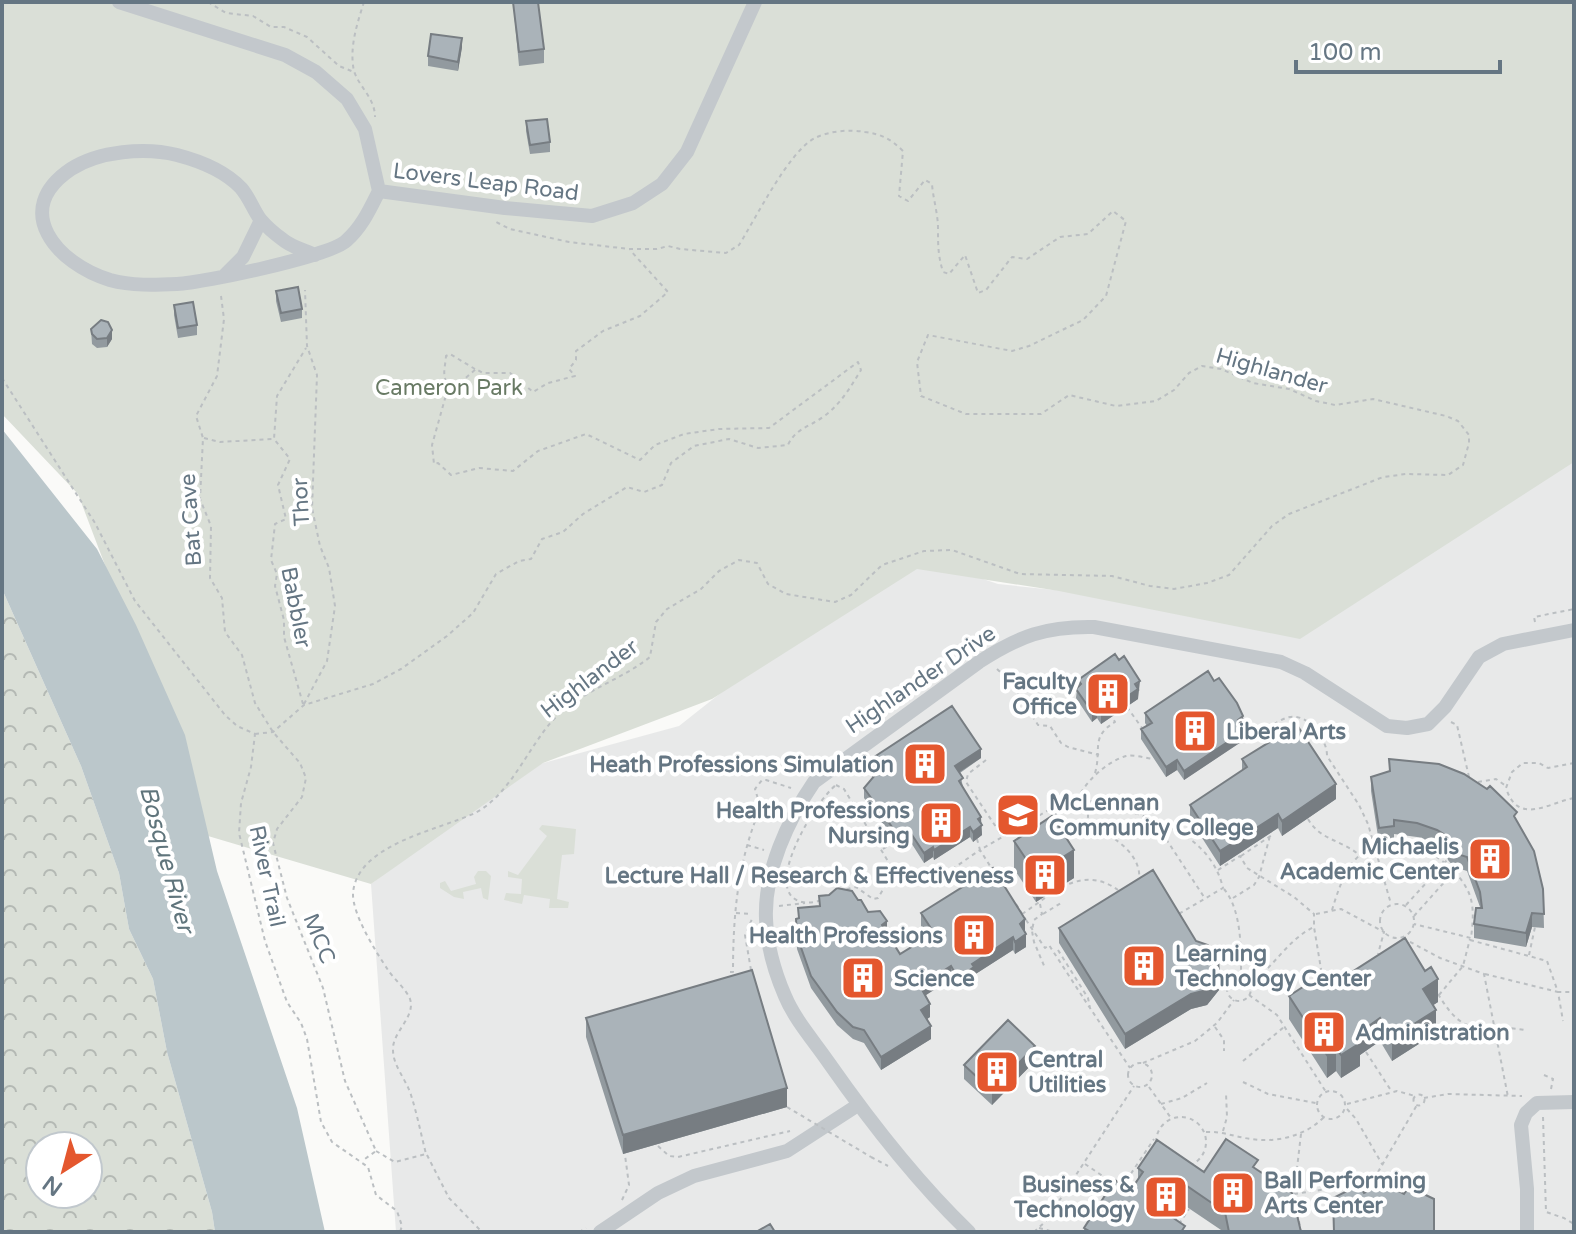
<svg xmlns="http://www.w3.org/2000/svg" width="1576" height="1234" font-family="'Varela Round',sans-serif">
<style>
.built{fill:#e8e9e9}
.green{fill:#dadfd7}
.forest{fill:url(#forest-crowns);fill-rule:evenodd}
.water{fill:#bbc7cb}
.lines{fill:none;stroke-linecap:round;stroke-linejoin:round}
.path{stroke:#bbbfc2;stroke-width:2;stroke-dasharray:4 4;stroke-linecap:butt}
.minor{stroke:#c3c8cc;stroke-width:14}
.path-bridge{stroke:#bbbfc2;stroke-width:2;stroke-dasharray:4 4;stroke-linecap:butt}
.wall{fill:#929a9f}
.shaded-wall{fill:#777d82}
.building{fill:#aab3b9;stroke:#777d82;stroke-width:2}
.labels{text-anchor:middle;stroke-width:8;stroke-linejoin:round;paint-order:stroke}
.street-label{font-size:22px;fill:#657683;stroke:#fff}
.park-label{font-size:22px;fill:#687a64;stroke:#fff}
.poi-label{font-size:22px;font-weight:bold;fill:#657683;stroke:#fff;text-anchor:end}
.water-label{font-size:24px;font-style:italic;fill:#60757c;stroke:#fff}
</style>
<defs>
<pattern id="forest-crowns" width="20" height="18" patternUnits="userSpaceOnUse" patternTransform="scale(2)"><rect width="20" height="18" fill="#dadfd7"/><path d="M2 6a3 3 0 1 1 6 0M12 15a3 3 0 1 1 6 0" fill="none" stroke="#b4b9b4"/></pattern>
</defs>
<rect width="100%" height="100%" fill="#fafaf8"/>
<path class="built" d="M 1574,462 L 1574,1232 L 396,1232 L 371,884 L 525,768 L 679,726 L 779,647 L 930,561 L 998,584 L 1103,595 Z"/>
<path class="green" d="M 2,2 L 1574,2 L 1574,462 L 1300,639 L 1059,591 L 917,569 L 712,699 L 543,763 L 371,884 L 208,836 L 78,494 L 2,414 Z
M 542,825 L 576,829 L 574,854 L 562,855 L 557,899 L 569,902 L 568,908 L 549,908 L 550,899 L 524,895 L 522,904 L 504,900 L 506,893 L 521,894 L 522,879 L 508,877 L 508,871 L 518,875 L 547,836 L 539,829 Z
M 478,871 L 486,871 L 491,876 L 488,900 L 483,898 L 481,888 L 463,892 L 464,899 L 454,897 L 440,888 L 440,883 L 445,881 L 451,891 L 476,884 L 474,877 Z"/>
<path class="forest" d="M 2,589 L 81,766 L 119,873 L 129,929 L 153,979 L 167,1052 L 212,1212 L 215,1232 L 2,1232 ZM 40,1146 L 88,1146 L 88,1194 L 40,1194 Z"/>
<path class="water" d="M 2,429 L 97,549 L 136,625 L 185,735 L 217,871 L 297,1108 L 325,1232 L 215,1232 L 212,1212 L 167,1052 L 153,979 L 129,929 L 119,873 L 81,766 L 2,589 Z"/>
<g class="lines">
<path class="path" d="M 189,2 L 201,2
M 208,2 L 226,13 L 253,16 L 271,27 L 284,27 L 307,37 L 339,66 L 354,72
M 364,2 C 357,24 349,48 354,71 C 359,87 375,98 375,117
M 221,296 L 224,319 L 217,376 L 196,416 L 203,438 L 200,499 L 211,526 L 210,578 L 222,598 L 225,632 L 242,655 L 255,703 L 273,732 L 300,763 L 306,778 L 302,797 L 277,829 L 273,843 L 287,898 L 323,988 L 345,1081 L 376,1151 L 362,1161
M 2,378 L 95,523 L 135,601 L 225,715 L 237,726 L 255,734 L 251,767 L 241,803 L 239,833 L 265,941 L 287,1002 L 301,1023 L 307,1039 L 321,1122 L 332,1142 L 368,1167 L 376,1195 L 397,1211 L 402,1226 L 400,1232
M 450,389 C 441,375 445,370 446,356 L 450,354 L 475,369
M 204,438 L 220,442 L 273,439
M 1535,622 L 1534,617 L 1574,609
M 963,641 L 971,652
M 997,669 L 1008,679 L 1019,695
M 883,690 L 891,701 L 905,698
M 303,704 L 284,637 L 284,620 L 275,586 L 277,574 L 271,560 L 275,524 L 286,519 L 278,485 L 290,459 L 274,439 L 277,396 L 306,348
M 304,704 L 327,661 L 335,606 L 329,568 L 320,546 L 312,508 L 317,375 L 307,346 L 305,290
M 1127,707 L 1142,728
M 1028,709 L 1038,725 L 1050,726 L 1061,743 L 1068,747 L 1099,755
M 1243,718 L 1256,739 C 1277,721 1296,703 1317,732 C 1323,740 1327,746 1327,756 L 1359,805 L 1368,824 L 1391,904
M 1451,722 L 1457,725 L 1469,777
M 255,734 L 273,732 L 304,705 L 373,684 L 401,669 L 447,636 L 473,613 L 496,574 L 519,561 L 531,559 L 542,539 L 563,532 L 583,514 L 627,487 L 644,492 L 662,485 L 671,463 L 694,446 L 729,439 L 758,448 L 788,445 C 795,429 809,427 823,417 C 840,405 850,388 861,370 L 858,362 L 769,428 L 719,429 L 684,434 L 655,445 L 640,460 L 586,434 L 538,451 L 513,471 L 479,468 L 451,475 L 438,463 L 434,464 L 432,445 L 446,395 L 476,369 L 483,373 L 510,373 L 533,392 L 548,383 L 575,376 L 569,369 L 576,360 L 576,351 L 603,331 L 640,316 L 668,292 L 630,250
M 986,760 L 968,774 L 966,782 L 1002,836
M 1574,763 L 1548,768 L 1539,763 L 1523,763 L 1512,772 L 1506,788 C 1518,826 1548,803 1574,798
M 1095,773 C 1102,749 1090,737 1115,722 L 1112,717
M 1478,782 L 1496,779 L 1506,786
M 836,785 L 844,789 L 894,871 L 878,898 L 873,899 L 856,887 C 838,890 820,906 802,902 C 759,892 817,799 836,785 Z
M1056 816a16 16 0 1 1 32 0a16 16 0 1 1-32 0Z
M 1077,800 C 1085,782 1106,762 1126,756 C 1133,754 1145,758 1153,759
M 1081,803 L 1092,801 C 1143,815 1209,829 1223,888 L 1177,915
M 860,812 L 870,806
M 1153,819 L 1204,897
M 1308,819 C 1320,840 1341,840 1358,854
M 1087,824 C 1108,833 1143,852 1139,881
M 977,839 L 980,850 L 1047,811 L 1056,811
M 747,845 L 764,850
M 883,849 L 896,841
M 1241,856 L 1272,835
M 895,870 C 919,901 956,865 980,850 L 992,869
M 1218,870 L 1240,856 L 1247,868 L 1294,897 L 1314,914 L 1314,927 L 1322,975
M 1003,882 L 1017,873
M 1224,889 C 1242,911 1241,949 1241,976
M 1233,898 L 1254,885 L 1259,877 L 1271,832
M 1016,904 L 1026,920
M 1040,904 L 1042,914 L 1034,920 L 1032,931 L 1034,942 L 1045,968
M1380 921a17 17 0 1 1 34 0a17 17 0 1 1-34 0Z
M 1406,905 L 1448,859
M 779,906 L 805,903
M 1332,910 C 1338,891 1345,867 1361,854 C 1394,826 1449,855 1467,889 C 1475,904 1473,921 1471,938 L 1414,924
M 736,913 L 752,914
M 1022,914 C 1054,893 1081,864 1118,890
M 1043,914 L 1061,903 L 1062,905
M 1316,914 L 1341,909 L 1384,932 L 1378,954
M 1414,916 L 1457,868
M 1470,940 L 1547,961 L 1558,992 L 1574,992
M 1404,942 L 1401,937 L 1440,958 L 1484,974 L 1508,1097
M 1058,950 L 1088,998 L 1090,1008
M 1529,955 L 1535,927
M 751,970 L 745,935 L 752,919
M 730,972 L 733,972 C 733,913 738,857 763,802 L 758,799 L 755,789 L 762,780 L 766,780 L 791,788
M 1485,974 L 1558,992 L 1563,1021
M1227 989a12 12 0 1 1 24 0a12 12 0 1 1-24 0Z
M 1250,984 C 1274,967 1288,939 1314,927
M 1438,994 C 1467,1042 1478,1022 1525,1030
M 1249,995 L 1277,1015 L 1326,1092
M 1439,995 L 1463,966 L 1470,939
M 1084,999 L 1130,1068
M 1215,1027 L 1224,1040 L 1224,1051
M 1366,1052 L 1392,1092
M 1243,1061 L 1284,1027
M1128 1075a12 12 0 1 1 24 0a12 12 0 1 1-24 0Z
M 1143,1063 L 1195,1041 L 1217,1023 L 1234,1000
M 1544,1075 L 1553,1079 L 1551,1089
M 1243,1082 L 1268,1094 L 1316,1103
M 1149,1087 L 1171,1118
M1317 1105a14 14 0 1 1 28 0a14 14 0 1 1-28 0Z
M1413.5 1100a5.5 5.5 0 1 1 11 0a5.5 5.5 0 1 1-11 0Z
M 1424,1098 L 1448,1094 L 1522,1096
M 1161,1104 L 1182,1098 L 1207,1083
M 1347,1104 L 1397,1091 L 1415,1096
M 1347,1109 L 1356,1119 L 1382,1164
M1156 1142a25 25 0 1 1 50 0a25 25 0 1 1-50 0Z
M 1543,1117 L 1546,1212 L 1564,1218 L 1574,1224
M 1223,1131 L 1227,1117 L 1226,1093
M 1206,1132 C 1222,1131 1235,1137 1251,1139 C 1276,1143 1306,1136 1324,1117
M 1301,1134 L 1294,1194 L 1301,1232
M 658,1146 L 669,1156 L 678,1157 L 790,1131
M 376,1151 L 395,1162 L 426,1154 C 421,1134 417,1114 411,1095 C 406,1079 393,1066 393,1050 C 392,1032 416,1017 410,999 C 406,989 394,979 388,970 C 376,952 352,914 353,893 C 357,844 439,830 475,813 C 510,795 527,749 553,720 C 580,691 620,681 650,657 L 656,622 L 667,609 L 701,589 L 719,571 L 739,560 L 757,563 L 768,584 L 786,594 L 835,602 L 851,595 L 882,565 L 924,551 L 952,550 L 1020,574 L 1112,576 L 1150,586 L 1174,589 L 1207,583 L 1229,575 L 1272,526 L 1289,514 L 1383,477 L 1406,474 L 1448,475 L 1463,465 L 1469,443 L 1469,435 L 1458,421 L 1446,416 L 1373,399 L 1335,405 L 1316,401 L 1289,389 L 1253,383 L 1221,369 L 1202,366 L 1189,373 L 1174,390 L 1156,401 L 1116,406 L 1069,395 L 1041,414 L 966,414 L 921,396 L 917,362 L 928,335 L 1012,351 L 1029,346 L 1083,320 L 1106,296 L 1126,221 L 1113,211 L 1088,234 L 1060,237 L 1027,259 L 1012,257 L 986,290 L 978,293 L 965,255 L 949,274 L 943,272 C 938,255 938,246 938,228 C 938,214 933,198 932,184 L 925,180 L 908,201 L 899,196 L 903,151 C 891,139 881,134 865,132 C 850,129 829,131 815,138 C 789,151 756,218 739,245 L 726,253 L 680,249 L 668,246 L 657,249 L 629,249 L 569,242 L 510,229 L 494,221
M 427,1155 L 449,1198 L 482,1232
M 871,1157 L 888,1166
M 1085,1164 L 1113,1183
M1348 1189a14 14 0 1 1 28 0a14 14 0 1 1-28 0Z
M 1374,1179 L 1417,1105
M 1122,1187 L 1154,1139
M 1294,1194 L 1347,1186
M 622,1200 L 629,1185 L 625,1155
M 1179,1224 L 1189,1209
M 1039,1228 L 1054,1232
M 579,1232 L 586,1228
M 1034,1232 L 1046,1221 L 1134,1086"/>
<path class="minor" d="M 119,2 L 285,55 L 316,72 L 347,99 L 365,129 L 379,191
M 379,191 L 505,208 L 592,216 L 633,203 L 662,184 L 687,152 L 755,2
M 315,255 C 304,250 291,247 282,239 C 275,234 266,226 260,219 C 253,209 249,197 241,188 C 224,170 200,161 177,155 C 145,147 99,151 71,169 C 10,210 57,264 110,280 C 132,286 155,285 177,284 C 203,283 330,256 346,241 C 362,227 370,209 379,191
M 225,275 L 243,257 L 261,220
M 600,1232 L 658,1193 L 694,1176 L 787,1151 L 858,1105
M 969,1232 C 916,1181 871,1123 829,1063 C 814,1041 795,1020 785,996 C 775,973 767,944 766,919 C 764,871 788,820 814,782 L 979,662 C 1019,636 1046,626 1094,627 L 1281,662 L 1305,673 L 1387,726 L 1407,728 L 1428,724 L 1445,707 L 1479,657 L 1503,644 L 1574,630
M 1527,1232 L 1527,1189 L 1521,1125 L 1526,1113 L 1537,1103 L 1574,1102"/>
<path class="path-bridge" d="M 1026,920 L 1045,948 L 1049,945 L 1084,999
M 787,1107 L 871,1157"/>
</g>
<path class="wall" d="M 513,2 L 538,2 L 544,49 L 544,63 L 519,66 Z
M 462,47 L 458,71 L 428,66 L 428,56 Z
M 526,121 L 550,142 L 550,152 L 530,154 L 526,131 Z
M 276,291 L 302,309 L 302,318 L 281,322 L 276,301 Z
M 174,305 L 197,325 L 197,335 L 178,338 L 174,315 Z
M 91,329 L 112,339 L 107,347 L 97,348 L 92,344 Z
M 1078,680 L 1140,690 L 1138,691 L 1138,699 L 1101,724 L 1097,718 L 1092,722 L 1076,698 Z
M 1145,713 L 1243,726 L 1242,727 L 1244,740 L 1184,780 L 1177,770 L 1166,777 L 1141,739 L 1141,729 L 1147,726 L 1145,723 Z
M 981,758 L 960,773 L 963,787 L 981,824 L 982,835 L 973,842 L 970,837 L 934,860 L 933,857 L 924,863 L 910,841 L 900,848 L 864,798 L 864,788 L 873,778 L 868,770 L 868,761 Z
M 1242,759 L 1336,799 L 1282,836 L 1278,828 L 1220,866 L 1190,819 L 1190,805 L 1242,771 Z
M 1389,759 L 1517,821 L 1543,889 L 1544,928 L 1532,927 L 1526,947 L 1474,938 L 1474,924 L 1480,907 L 1467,871 L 1454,867 L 1448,860 L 1445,849 L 1437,845 L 1417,837 L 1394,834 L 1394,840 L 1379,843 L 1371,791 L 1371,777 L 1389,771 Z
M 1014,841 L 1074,878 L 1036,902 L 1014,869 Z
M 819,896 L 858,900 L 887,933 L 900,954 L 928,937 L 921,926 L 921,913 L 1025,932 L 1026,947 L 1015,954 L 1013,950 L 974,975 L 974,980 L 958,990 L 951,979 L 925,995 L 930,1017 L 927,1019 L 931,1039 L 881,1070 L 864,1043 L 853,1039 L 837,1025 L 811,988 L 797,949 L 796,919 L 819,906 Z
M 1059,928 L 1219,990 L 1207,1005 L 1191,1009 L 1125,1049 L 1059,943 Z
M 1333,984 L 1438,1002 L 1433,1005 L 1436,1033 L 1392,1061 L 1380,1041 L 1360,1055 L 1360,1066 L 1341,1078 L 1336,1071 L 1327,1078 L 1289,1019 L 1289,996 Z
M 586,1018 L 787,1107 L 623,1154 L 586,1037 Z
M 1035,1061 L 992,1105 L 964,1079 L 964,1065 Z
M 1138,1168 L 1204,1172 L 1258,1170 L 1301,1232 L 1224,1232 L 1184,1205 L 1176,1220 L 1185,1232 L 1084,1232 L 1084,1228 L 1130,1191 L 1138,1179 Z"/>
<path class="shaded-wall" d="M 462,38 L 462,47 L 458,71 L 458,62 Z
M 112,330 L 112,339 L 107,347 L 107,338 Z
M 1140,681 L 1138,699 L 1101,724 L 1101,714 Z
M 1097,709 L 1097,718 L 1092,722 L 1092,712 Z
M 1243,716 L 1243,726 L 1238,730 L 1238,720 Z
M 1244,731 L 1244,740 L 1184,780 L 1184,771 Z
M 981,749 L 981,758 L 955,775 L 955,766 Z
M 1177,760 L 1177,770 L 1166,777 L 1166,767 Z
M 1336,784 L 1336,799 L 1282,836 L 1282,821 Z
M 1278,814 L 1278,828 L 1220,866 L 1220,851 Z
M 981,817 L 982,835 L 973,842 L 973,832 L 978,819 Z
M 970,827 L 970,837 L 934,860 L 934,850 Z
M 910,832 L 910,841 L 900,848 L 900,838 Z
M 933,847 L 933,857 L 924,863 L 924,853 Z
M 1074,850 L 1074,878 L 1036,902 L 1036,874 Z
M 1532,913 L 1532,927 L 1526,947 L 1526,933 Z
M 1025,919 L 1025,932 L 1020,924 Z
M 887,921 L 887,934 L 882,925 Z
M 1026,934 L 1026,947 L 1015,954 L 1015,942 Z
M 1013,937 L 1013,950 L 974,975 L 974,980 L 958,990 L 958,978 L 972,964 Z
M 951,966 L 951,979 L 920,999 L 920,986 Z
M 1219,975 L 1219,990 L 1207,1005 L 1191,1009 L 1125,1049 L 1125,1034 Z
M 1438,979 L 1438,1002 L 1423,1012 L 1423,989 Z
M 930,1004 L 930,1017 L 921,1023 L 921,1010 Z
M 1436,1010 L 1436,1033 L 1392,1061 L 1392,1038 Z
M 1380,1018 L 1380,1041 L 1360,1055 L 1360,1066 L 1341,1078 L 1341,1055 L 1355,1036 Z
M 931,1026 L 931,1039 L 881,1070 L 881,1057 Z
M 1035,1046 L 1035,1061 L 992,1105 L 992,1091 Z
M 1336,1048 L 1336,1071 L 1327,1078 L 1327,1055 Z
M 787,1088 L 787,1107 L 623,1154 L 623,1135 Z
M 1184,1184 L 1184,1205 L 1176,1218 L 1176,1226 L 1169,1215 L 1172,1202 Z"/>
<path class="building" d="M 513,2 L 538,2 L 544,49 L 519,52 Z
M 431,34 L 462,38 L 458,62 L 428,56 Z
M 547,119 L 550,142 L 530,145 L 526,121 Z
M 298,287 L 302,309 L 281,313 L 276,291 Z
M 193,302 L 197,325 L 178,328 L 174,305 Z
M 101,320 L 108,322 L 112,330 L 107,338 L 97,339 L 92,334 L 91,329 Z
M 1115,654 L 1119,660 L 1124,656 L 1140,681 L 1135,684 L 1138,689 L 1101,714 L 1097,709 L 1092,712 L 1076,689 L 1081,684 L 1078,680 Z
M 1208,671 L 1214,681 L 1219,678 L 1237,703 L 1243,716 L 1238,720 L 1244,731 L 1184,771 L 1177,760 L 1166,767 L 1141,729 L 1152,723 L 1145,713 Z
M 952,706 L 981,749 L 955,766 L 963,778 L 959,781 L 981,817 L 978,819 L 982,825 L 973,832 L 970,827 L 934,850 L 933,847 L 924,853 L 910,832 L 900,838 L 864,788 L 876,774 L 868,761 Z
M 1297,725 L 1336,784 L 1282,821 L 1278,814 L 1220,851 L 1190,805 L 1247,767 L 1242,759 Z
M 1389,759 L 1439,764 L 1464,774 L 1487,789 L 1490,786 L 1517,812 L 1514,816 L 1534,851 L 1543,889 L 1544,914 L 1532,913 L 1526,933 L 1474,924 L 1476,908 L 1482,908 L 1480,892 L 1467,857 L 1454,853 L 1448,846 L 1445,835 L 1437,830 L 1417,823 L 1394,820 L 1394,826 L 1379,828 L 1371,777 L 1390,771 Z
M 1052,816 L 1074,850 L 1036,874 L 1014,841 Z
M 993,868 L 1025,919 L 1020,924 L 1026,934 L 1015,942 L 1013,937 L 972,964 L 974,967 L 958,978 L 951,966 L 920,986 L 930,1004 L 921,1010 L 931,1026 L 881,1057 L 864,1030 L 853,1027 L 837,1012 L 811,976 L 797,936 L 796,919 L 799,918 L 798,908 L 820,906 L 819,896 L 829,895 L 837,888 L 852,891 L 858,900 L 861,900 L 868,912 L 880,911 L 887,921 L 882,925 L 900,954 L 934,933 L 921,913 Z
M 1153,870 L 1196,941 L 1208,945 L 1218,957 L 1219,975 L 1207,990 L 1191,994 L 1125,1034 L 1059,928 Z
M 1405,938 L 1425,971 L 1431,967 L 1438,979 L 1423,989 L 1436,1010 L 1392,1038 L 1380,1018 L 1355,1036 L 1360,1043 L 1341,1055 L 1336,1048 L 1327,1055 L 1289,996 L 1326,972 L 1333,984 Z
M 752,970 L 787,1088 L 623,1135 L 586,1018 Z
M 1008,1020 L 1035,1046 L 992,1091 L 964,1065 Z
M 1226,1139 L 1258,1160 L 1253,1167 L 1292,1193 L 1301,1232 L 1229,1232 L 1225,1212 L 1184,1184 L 1172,1202 L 1176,1205 L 1169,1215 L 1185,1226 L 1181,1232 L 1091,1232 L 1084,1228 L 1115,1180 L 1130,1191 L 1143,1172 L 1138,1168 L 1157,1140 L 1204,1172 Z
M 1384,1183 L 1404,1194 L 1409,1187 L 1434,1199 L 1434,1232 L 1334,1232 L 1333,1198 L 1359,1185 L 1364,1193 Z
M 770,1224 L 775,1232 L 756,1232 Z"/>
<defs>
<g id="building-square" transform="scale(2.3)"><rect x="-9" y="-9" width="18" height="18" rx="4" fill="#e4572e" stroke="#fff"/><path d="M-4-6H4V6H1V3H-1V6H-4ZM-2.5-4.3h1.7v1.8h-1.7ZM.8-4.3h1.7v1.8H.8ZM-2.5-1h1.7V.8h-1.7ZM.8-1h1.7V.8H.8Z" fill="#fff"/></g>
<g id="university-square" transform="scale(2.3)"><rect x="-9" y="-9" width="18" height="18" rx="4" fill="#e4572e" stroke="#fff"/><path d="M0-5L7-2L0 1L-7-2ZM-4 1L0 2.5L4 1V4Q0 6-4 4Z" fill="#fff"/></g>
</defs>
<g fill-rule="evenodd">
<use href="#building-square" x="1108" y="694"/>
<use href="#building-square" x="1195" y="731"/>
<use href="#building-square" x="925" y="764"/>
<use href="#university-square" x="1018" y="815"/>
<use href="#building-square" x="941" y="823"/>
<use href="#building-square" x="1490" y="859"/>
<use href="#building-square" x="1045" y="875"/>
<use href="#building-square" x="974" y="935"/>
<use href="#building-square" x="1144" y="966"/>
<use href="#building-square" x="863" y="978"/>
<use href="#building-square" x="1324" y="1032"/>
<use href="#building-square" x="997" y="1072"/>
<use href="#building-square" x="1233" y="1193"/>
<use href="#building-square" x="1166" y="1197"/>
</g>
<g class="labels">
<g class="street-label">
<text transform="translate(486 181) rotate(7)" y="8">Lovers Leap Road</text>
<text transform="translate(1272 370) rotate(16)" y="8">Highlander</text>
<text transform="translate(300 502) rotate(-93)" y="8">Thor</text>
<text transform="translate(190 520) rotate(-94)" y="8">Bat Cave</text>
<text transform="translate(297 607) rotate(79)" y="8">Babbler</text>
<text transform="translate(589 678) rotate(-37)" y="8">Highlander</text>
<text transform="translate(920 679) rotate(-34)" y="8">Highlander Drive</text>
<text transform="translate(268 876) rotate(78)" y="8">River Trail</text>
<text transform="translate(320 938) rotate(68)" y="8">MCC</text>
</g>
<g class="park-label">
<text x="449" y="395">Cameron Park</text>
</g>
<g class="poi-label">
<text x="1077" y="689">Faculty<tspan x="1077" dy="25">Office</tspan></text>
<text x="1226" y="739" text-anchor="start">Liberal Arts</text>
<text x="894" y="772">Heath Professions Simulation</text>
<text x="1049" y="810" text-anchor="start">McLennan<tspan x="1049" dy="25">Community College</tspan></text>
<text x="910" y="818">Health Professions<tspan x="910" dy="25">Nursing</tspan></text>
<text x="1459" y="854">Michaelis<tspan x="1459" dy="25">Academic Center</tspan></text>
<text x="1014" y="883">Lecture Hall / Research &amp; Effectiveness</text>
<text x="943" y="943">Health Professions</text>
<text x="1175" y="961" text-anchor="start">Learning<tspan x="1175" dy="25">Technology Center</tspan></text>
<text x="894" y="986" text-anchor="start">Science</text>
<text x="1355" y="1040" text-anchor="start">Administration</text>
<text x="1028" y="1067" text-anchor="start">Central<tspan x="1028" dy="25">Utilities</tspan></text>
<text x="1264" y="1188" text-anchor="start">Ball Performing<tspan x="1264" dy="25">Arts Center</tspan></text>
<text x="1135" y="1192">Business &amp;<tspan x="1135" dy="25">Technology</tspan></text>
</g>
<g class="water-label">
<text transform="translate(167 859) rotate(75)" y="8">Bosque River</text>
</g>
</g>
<rect width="1576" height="1234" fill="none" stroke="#657683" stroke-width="8"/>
<g transform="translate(64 1170) rotate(216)"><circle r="38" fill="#ffffff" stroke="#c1c8cd" stroke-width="2"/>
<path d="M0-6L14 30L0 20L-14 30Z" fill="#e4572e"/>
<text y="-12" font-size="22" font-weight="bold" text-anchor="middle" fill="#657683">N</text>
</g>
<path d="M1296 60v12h204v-12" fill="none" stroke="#657683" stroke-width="4"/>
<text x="1308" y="60" font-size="24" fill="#657683" stroke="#ffffff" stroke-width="6" paint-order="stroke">100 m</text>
</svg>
